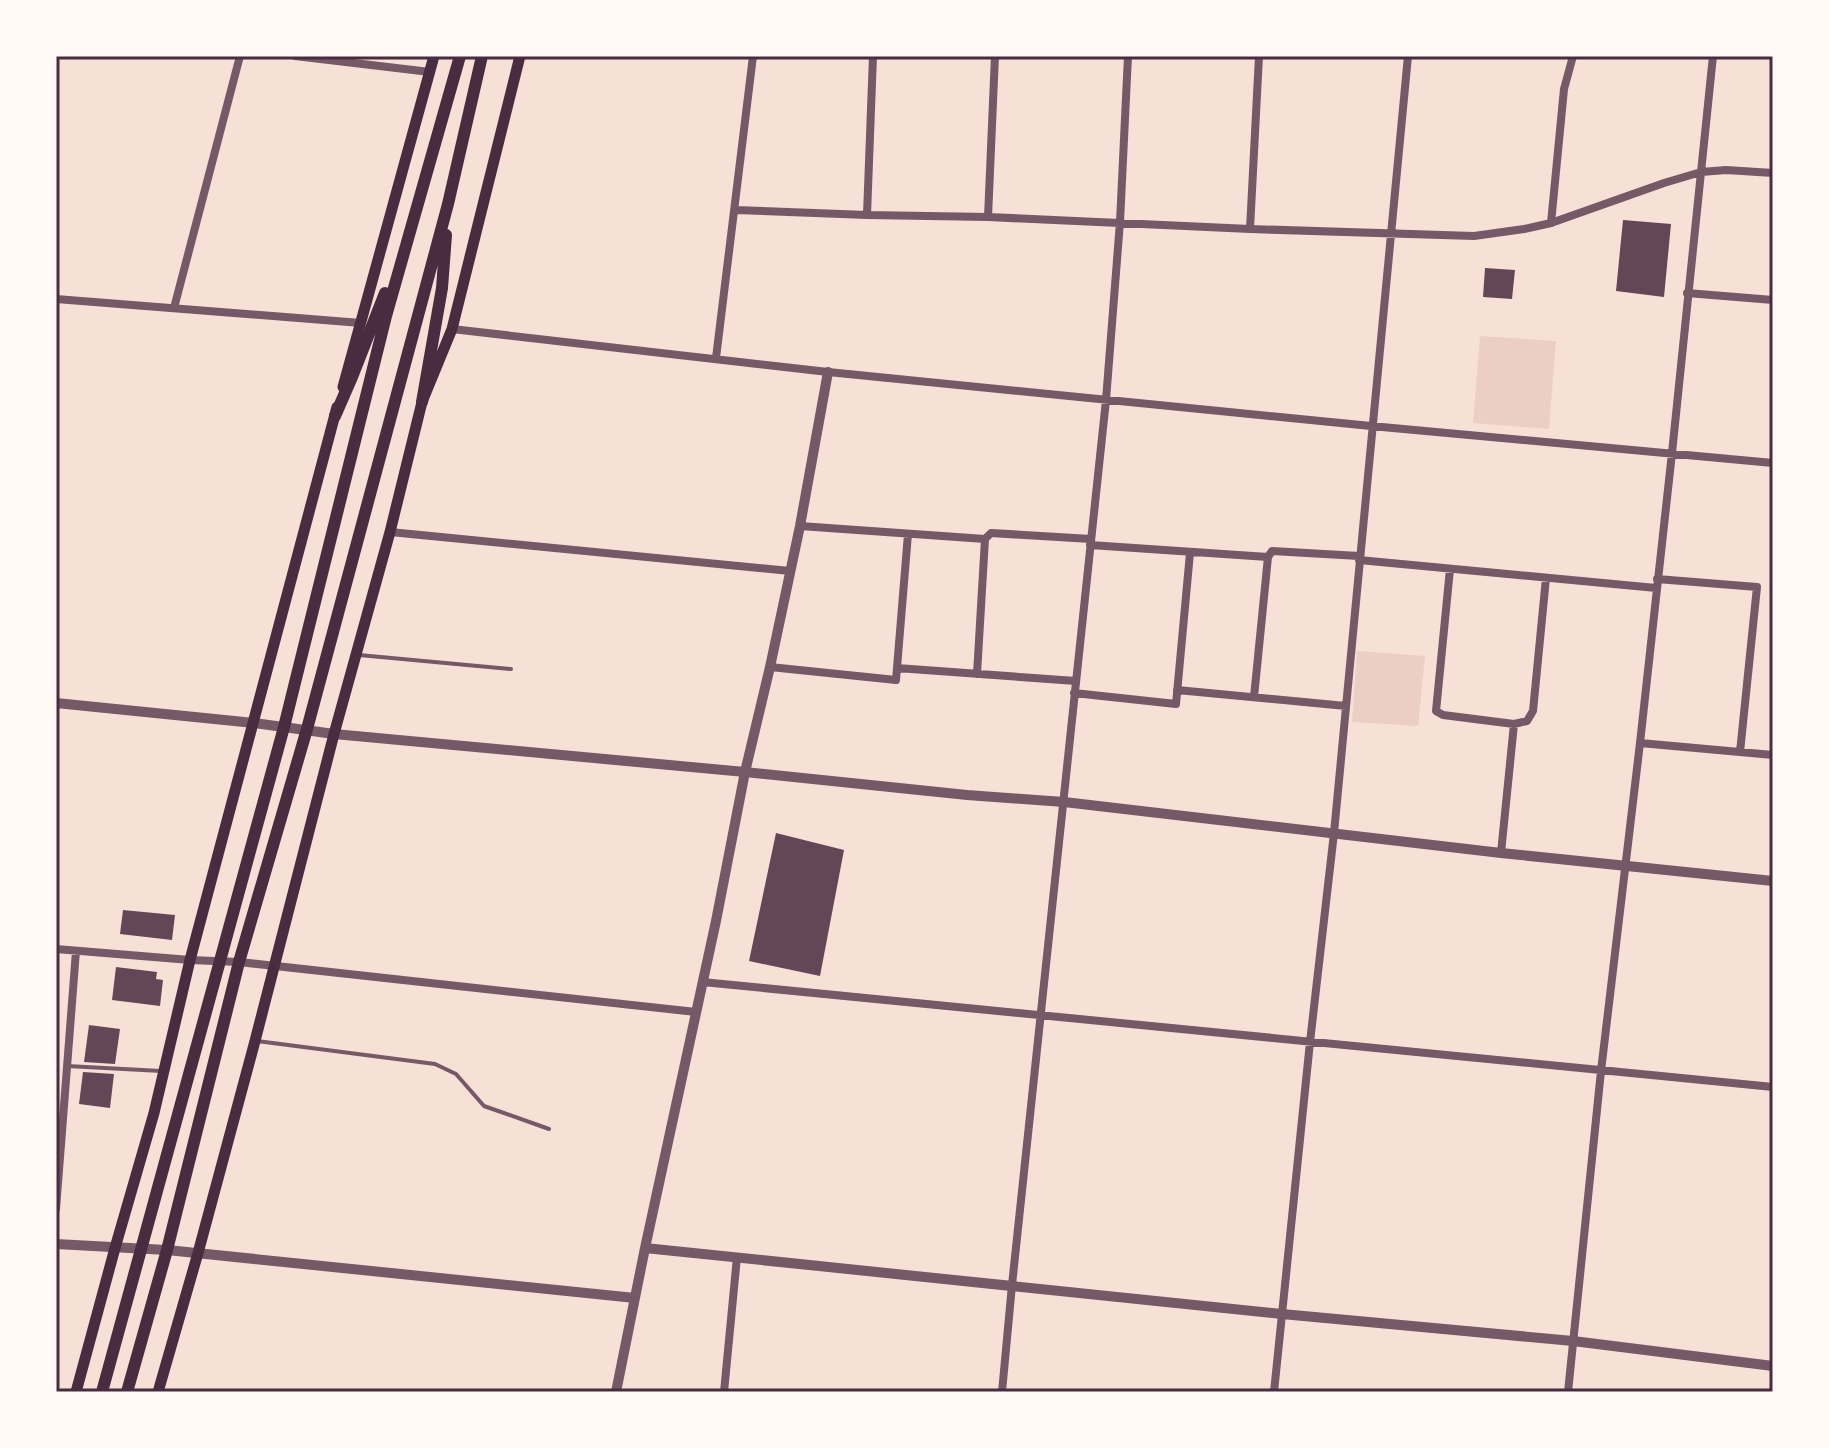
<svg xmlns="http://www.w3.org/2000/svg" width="1829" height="1448" font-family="'PT Sans',sans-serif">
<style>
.green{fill:#ebcfc5}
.building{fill:#644757}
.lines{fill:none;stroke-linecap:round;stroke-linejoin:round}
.service{stroke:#755966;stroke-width:4}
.minor{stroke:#755966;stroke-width:8}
.tertiary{stroke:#755966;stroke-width:10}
.secondary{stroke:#4a2c40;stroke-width:11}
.trunk{stroke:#4a2c40;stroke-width:12}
.neatline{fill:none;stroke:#4a2c40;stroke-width:3}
</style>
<rect width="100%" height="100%" fill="#f7e1d7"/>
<path class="green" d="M 1480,336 L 1556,341 L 1549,429 L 1473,423 Z
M 1357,651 L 1425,656 L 1418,726 L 1352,722 Z"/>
<path class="building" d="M 1623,220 L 1671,224 L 1664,297 L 1616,291 Z
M 1485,268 L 1515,270 L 1512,299 L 1483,297 Z
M 776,833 L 844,850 L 820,976 L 749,961 Z
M 123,910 L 175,915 L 172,940 L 120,934 Z
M 116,967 L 157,972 L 156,979 L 163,980 L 160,1006 L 112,1000 Z
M 89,1025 L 120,1029 L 115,1064 L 84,1062 Z
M 83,1072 L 114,1074 L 110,1108 L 79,1104 Z"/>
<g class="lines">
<path class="service" d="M 359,655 L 511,669
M 257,1041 L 435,1064 L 456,1074 L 484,1106 L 549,1129
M 67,1066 L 161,1071"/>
<path class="minor" d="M 295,56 L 430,72
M 735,210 L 867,215 L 988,217 L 1250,229 L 1474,236 L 1524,229 L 1551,223 L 1664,183 L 1701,172 L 1726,170 L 1773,173
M 867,215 L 873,56
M 988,217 L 995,56
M 1551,223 L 1564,89 L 1573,56
M 1250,229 L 1259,56
M 1687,293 L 1773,300
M 56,299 L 361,323
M 174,308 L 240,56
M 452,329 L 828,372 L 1371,426 L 1773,463
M 716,358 L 753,56
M 800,526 L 985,539
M 390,532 L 790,571
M 985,539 L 991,533 L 1091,539
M 1090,545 L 1268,557
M 1359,560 L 1656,588
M 1450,569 L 1436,711 L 1443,715 L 1514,724 L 1527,721 L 1533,711 L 1546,578
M 1657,579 L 1757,587 L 1740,752
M 770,667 L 896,680 L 908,534
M 897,668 L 1076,681
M 977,674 L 985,539
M 1177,690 L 1346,706
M 1074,693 L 1176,704 L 1190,553
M 1254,697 L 1268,557 L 1272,551 L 1359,556
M 1640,743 L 1773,755
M 1501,853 L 1514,724
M 56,949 L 190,960 L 239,962 L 696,1012
M 702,982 L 1773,1087
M 56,1209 L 76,951
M 724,1392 L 737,1257
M 1002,1392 L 1012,1285 L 1106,400 L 1120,222 L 1128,56
M 1274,1392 L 1310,1042 L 1334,833 L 1408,56
M 1568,1392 L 1601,1071 L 1640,743 L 1672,453 L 1713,56"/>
<path class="tertiary" d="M 56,703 L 254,723 L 334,734 L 745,772 L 967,795 L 1064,802 L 1501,853 L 1773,881
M 56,1244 L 167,1250 L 635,1298
M 645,1248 L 1282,1314 L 1573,1341 L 1773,1366
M 616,1392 L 645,1248 L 716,921 L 745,772 L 770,667 L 800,526 L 828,372"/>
<path class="secondary" d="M 343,387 L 434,56
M 76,1392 L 115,1248 L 154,1113 L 190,960 L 337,407
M 158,1392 L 198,1253 L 255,1041 L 334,734 L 390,532 L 422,402 L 452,329 L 520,56"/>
<path class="trunk" d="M 422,402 L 442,288 L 446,235
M 335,416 L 352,377 L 385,293
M 102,1392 L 284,727 L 386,316 L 460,56
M 127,1392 L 167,1250 L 239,962 L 307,729 L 448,204 L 482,56"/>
</g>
<rect width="1829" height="1448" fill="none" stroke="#fffaf5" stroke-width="116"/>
<rect x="58" y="58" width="1713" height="1332" class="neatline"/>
</svg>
